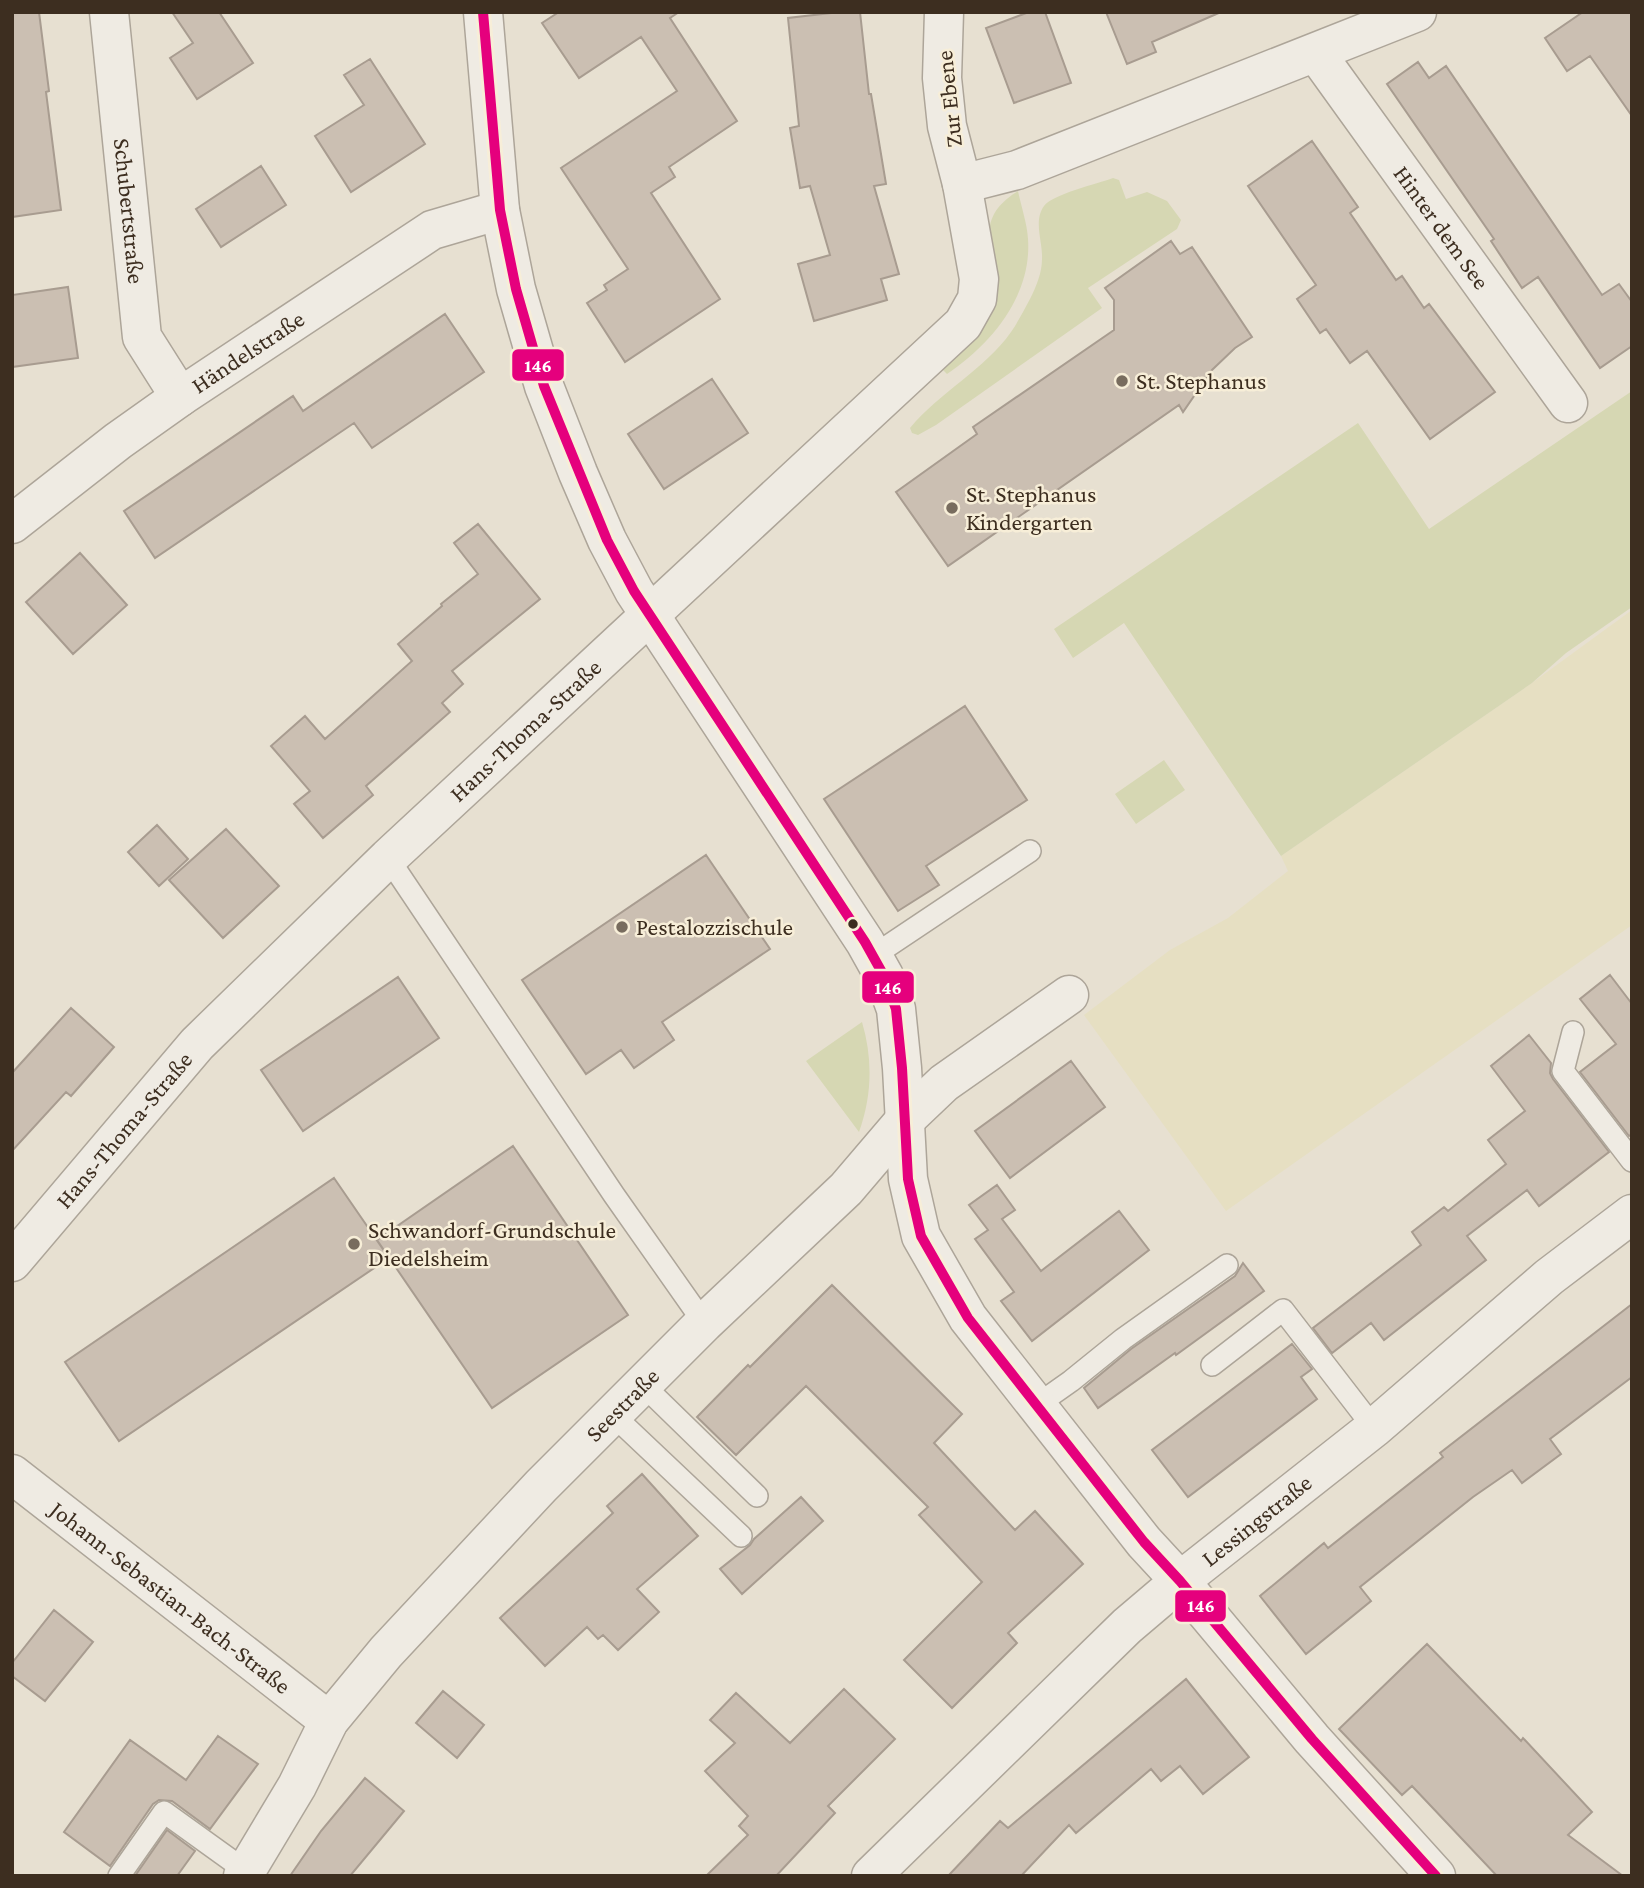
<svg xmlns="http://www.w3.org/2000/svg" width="1644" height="1888" font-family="'Crimson Pro',serif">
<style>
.farmland{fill:#e6dfc2}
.green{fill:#d6d7b3}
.building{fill:#cbbfb2;stroke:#a89c90;stroke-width:2}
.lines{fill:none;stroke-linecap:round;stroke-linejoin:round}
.lane-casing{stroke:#ada599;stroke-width:24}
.street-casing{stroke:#ada599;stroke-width:41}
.lane{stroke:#efebe3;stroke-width:21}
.street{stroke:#efebe3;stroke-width:38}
.bus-1-casing{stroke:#f7eed8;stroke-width:16}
.bus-1{stroke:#e5007d;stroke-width:10}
.poi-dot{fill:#786c5e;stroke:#f7eed8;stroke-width:2.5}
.bus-dot{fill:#3d2e20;stroke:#f7eed8;stroke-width:2.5}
.labels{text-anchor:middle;stroke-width:5;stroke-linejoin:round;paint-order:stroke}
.street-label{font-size:24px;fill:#3d2e20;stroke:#f7eed8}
.poi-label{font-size:24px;fill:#3d2e20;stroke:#f7eed8;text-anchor:start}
.line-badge{stroke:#f7eed8;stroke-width:2.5}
.badge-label{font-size:19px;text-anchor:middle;font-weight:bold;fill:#fff}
</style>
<rect width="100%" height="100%" fill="#e7e0d1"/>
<path class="farmland" d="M 1632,610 L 1632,925 L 1226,1211 L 1084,1015 L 1170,950 L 1228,918 L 1288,871 L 1281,856 L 1532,683 Z"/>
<path class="green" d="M 1113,178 L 1119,180 L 1126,199 L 1147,192 L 1167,201 L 1181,220 L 1177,229 L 1088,288 L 1102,308 L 936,425 L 918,435 L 912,433 L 910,428 C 939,393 986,368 1011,332 C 1018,322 1024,310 1030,299 C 1036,287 1042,273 1042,259 C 1043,242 1033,221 1044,206 C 1053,194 1097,184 1113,178 Z
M 1018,191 C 1021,206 1027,223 1028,239 C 1032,295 992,344 947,374 L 943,370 L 989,233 C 990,213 1002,201 1018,191 Z
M 1632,391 L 1632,607 L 1566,653 L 1532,683 L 1281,856 L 1124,623 L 1073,658 L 1054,629 L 1358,423 L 1429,529 Z
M 1164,760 L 1185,790 L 1136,824 L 1115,794 Z
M 862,1022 C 873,1059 872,1096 859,1132 L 806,1061 Z"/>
<path class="building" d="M 12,12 L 39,12 L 49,91 L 46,92 L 61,210 L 12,217 Z
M 172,12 L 219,12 L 253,63 L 197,99 L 170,58 L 193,43 Z
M 559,12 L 679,12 L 670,18 L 737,121 L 669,167 L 675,177 L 651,193 L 720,299 L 625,362 L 587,303 L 607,290 L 604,285 L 628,269 L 561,168 L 677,91 L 641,37 L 579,78 L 542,23 Z
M 840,12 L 860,12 L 869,94 L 871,94 L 886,184 L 874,186 L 899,274 L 881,279 L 887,300 L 814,321 L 798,264 L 830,255 L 810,186 L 800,188 L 790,128 L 799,126 L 788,18 Z
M 1029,12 L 1045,12 L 1071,83 L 1014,103 L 986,28 Z
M 1106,12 L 1221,12 L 1152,42 L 1156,52 L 1127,64 Z
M 1583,12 L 1632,12 L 1632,116 L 1590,56 L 1567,71 L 1545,38 Z
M 370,59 L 425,144 L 351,192 L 315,136 L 364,105 L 344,75 Z
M 1418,62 L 1429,78 L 1446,66 L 1602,295 L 1619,284 L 1632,302 L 1632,346 L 1600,368 L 1538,277 L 1522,288 L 1491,241 L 1494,239 L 1387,84 Z
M 1312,141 L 1358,207 L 1350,213 L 1396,280 L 1402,276 L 1424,308 L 1429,304 L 1495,392 L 1430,439 L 1367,351 L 1350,363 L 1326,329 L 1320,333 L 1297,299 L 1316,285 L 1248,186 Z
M 261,166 L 286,205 L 221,247 L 196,209 Z
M 1171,241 L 1180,254 L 1192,247 L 1252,337 L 1235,348 L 1212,370 L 1183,412 L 1179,405 L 948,566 L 896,492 L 977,434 L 973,427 L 1114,330 L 1114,300 L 1105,288 Z
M 68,287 L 78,358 L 12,367 L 12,295 Z
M 445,314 L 484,372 L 372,448 L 354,423 L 155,558 L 124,511 L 293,396 L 303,411 Z
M 712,379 L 748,433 L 664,489 L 628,434 Z
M 478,524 L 540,599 L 452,671 L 463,684 L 442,703 L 450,712 L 366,786 L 373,795 L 323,838 L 294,804 L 310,791 L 271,746 L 305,716 L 325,739 L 412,661 L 398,644 L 442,606 L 441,604 L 478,574 L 454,543 Z
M 80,553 L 127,605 L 73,654 L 26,602 Z
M 965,706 L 1027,800 L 926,866 L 939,885 L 898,911 L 824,799 Z
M 157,825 L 188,859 L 159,886 L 128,852 Z
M 226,829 L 279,886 L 223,938 L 169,880 Z
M 706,855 L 770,949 L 662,1022 L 674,1040 L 634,1068 L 621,1050 L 586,1074 L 522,980 Z
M 1610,975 L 1632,1004 L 1632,1134 L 1629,1136 L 1580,1072 L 1616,1044 L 1580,999 Z
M 398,977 L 439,1038 L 303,1131 L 261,1070 Z
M 71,1008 L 114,1047 L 71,1096 L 66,1092 L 12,1151 L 12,1073 Z
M 1529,1035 L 1551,1063 L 1550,1073 L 1553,1079 L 1609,1152 L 1539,1206 L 1527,1190 L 1467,1236 L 1486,1260 L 1384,1340 L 1371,1323 L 1332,1353 L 1313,1328 L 1421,1245 L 1412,1232 L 1444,1207 L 1448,1211 L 1506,1164 L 1488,1140 L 1525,1111 L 1491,1066 Z
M 1071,1061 L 1105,1107 L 1010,1178 L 975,1131 Z
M 513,1146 L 628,1315 L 492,1408 L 377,1240 Z
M 334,1178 L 389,1258 L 119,1441 L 65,1362 Z
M 997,1185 L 1015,1210 L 1002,1219 L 1041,1271 L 1119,1211 L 1149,1250 L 1032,1341 L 1001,1301 L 1014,1292 L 975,1239 L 988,1230 L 969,1205 Z
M 1243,1263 L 1264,1291 L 1176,1355 L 1175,1353 L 1098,1408 L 1084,1388 L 1131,1349 L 1235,1276 Z
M 832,1285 L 962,1414 L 934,1443 L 1015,1530 L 1035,1511 L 1083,1564 L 1008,1633 L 1017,1643 L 952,1708 L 904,1660 L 982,1582 L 919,1515 L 928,1507 L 806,1386 L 736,1455 L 697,1417 L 748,1365 L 750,1367 Z
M 1632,1304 L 1632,1377 L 1550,1439 L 1561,1454 L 1522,1483 L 1512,1470 L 1473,1497 L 1360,1587 L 1371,1601 L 1306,1654 L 1260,1596 L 1324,1543 L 1328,1548 L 1443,1457 L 1440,1453 Z
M 1292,1344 L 1312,1369 L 1301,1377 L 1317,1399 L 1188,1497 L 1152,1450 Z
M 642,1474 L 698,1536 L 637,1589 L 659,1612 L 618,1650 L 603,1635 L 598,1639 L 587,1627 L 545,1666 L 500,1618 L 613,1513 L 607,1506 Z
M 801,1497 L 823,1521 L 742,1594 L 720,1569 L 750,1545 L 754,1539 Z
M 54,1610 L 93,1642 L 45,1701 L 12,1676 L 12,1663 Z
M 1427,1644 L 1521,1741 L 1523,1738 L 1592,1812 L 1568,1835 L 1623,1876 L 1497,1876 L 1412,1786 L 1402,1795 L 1339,1729 Z
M 1186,1679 L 1249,1757 L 1203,1794 L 1180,1766 L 1161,1781 L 1151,1769 L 1076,1833 L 1069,1825 L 1021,1876 L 948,1876 L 1000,1821 L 1008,1828 Z
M 844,1689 L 895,1739 L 828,1806 L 835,1813 L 776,1876 L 706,1876 L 748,1835 L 739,1826 L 748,1816 L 705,1771 L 735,1743 L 710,1720 L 736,1693 L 790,1743 Z
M 443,1691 L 484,1725 L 457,1758 L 416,1723 Z
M 218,1736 L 258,1764 L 210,1829 L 172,1801 L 159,1800 L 153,1804 L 110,1866 L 64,1832 L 130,1740 L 186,1780 Z
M 365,1778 L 404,1811 L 350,1876 L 290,1876 L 321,1831 Z
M 167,1830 L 195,1851 L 177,1876 L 135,1876 Z"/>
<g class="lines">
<g class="lane-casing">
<path id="lane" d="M 388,858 L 614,1195 L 704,1323
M 873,956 L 1030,851
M 1573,1032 L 1563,1071 L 1632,1161
M 1212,1365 L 1283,1310 L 1374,1428
M 643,1385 L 757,1496
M 1037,1405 L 1071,1381 L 1123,1339 L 1227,1265
M 613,1415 L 741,1536
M 119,1876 L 164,1812 L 246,1871"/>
</g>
<g class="street-casing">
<g id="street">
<path id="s1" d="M 109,12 L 142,337 L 180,397"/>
<path d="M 483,12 L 500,210 L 516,289 L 544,386 L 578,473 L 607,540 L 634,591 L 865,942 L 884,976 L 896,1009 L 902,1068 L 908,1179 L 921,1236 L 968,1318 L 1144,1542 L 1180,1581 L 1312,1739 L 1436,1876"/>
<path id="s2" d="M 1316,53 L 1568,403"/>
<path d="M 962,184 L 1017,170 L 1417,12"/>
<path id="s3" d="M 12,524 L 118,441 L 180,397 L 432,230 L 500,210"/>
<path id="s4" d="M 12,1262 L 197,1044 L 388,858 L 963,324 L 977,299 L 979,279 L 962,184 L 947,126 L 942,78 L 944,12"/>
<path id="s5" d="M 12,1474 L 329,1721"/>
<path id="s6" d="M 243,1876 L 297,1786 L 329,1721 L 386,1652 L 541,1486 L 704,1323 L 846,1189 L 904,1121 L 944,1083 L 1069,995"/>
<path id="s7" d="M 871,1876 L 1127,1626 L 1180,1581 L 1374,1428 L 1549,1277 L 1632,1214"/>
</g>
</g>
<use href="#lane" class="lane"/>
<use href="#street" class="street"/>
<g class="bus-1-casing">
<path id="bus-1" d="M 483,12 L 500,210 L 516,289 L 544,386 L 607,540 L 634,591 L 865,942 L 884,976 L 896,1009 L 902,1068 L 908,1179 L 921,1236 L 968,1318 L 1144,1542 L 1180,1581 L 1312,1739 L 1436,1876"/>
</g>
<use href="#bus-1" class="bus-1"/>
</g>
<g class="poi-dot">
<circle cx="1122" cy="381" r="7"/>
<circle cx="952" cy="508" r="7"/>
<circle cx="622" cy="927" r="7"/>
<circle cx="354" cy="1244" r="7"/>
</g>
<circle class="bus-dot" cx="853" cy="924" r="6"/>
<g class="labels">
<g class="street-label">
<text transform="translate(949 99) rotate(-96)" y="8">Zur Ebene</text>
<text dy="8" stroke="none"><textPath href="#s1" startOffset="200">Schubertstraße</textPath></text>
<text dy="8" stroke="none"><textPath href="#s2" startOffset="215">Hinter dem See</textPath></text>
<text dy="8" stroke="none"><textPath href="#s3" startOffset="292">Händelstraße</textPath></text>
<text dy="8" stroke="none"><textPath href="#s4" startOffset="740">Hans-Thoma-Straße</textPath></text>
<text dy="8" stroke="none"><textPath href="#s4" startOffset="173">Hans-Thoma-Straße</textPath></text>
<text dy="8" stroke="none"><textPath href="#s6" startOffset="609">Seestraße</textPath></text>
<text dy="8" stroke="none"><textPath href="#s7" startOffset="525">Lessingstraße</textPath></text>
<text dy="8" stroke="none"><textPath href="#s5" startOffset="201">Johann-Sebastian-Bach-Straße</textPath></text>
</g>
<g class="poi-label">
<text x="1136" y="389">St. Stephanus</text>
<text x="966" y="502">St. Stephanus<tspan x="966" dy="28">Kindergarten</tspan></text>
<text x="636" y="935">Pestalozzischule</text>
<text x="368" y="1238">Schwandorf-Grundschule<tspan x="368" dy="28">Diedelsheim</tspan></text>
</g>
</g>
<g class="line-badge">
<rect x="511" y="348" width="54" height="34" rx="7" fill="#e5007d"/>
<rect x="861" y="970" width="54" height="34" rx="7" fill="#e5007d"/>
<rect x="1174" y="1589" width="53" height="34" rx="7" fill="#e5007d"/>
</g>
<g class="badge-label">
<text x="538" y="372">146</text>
<text x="888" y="994">146</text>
<text x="1201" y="1612">146</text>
</g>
<rect width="1644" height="1888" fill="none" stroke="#3d2e20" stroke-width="28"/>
</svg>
